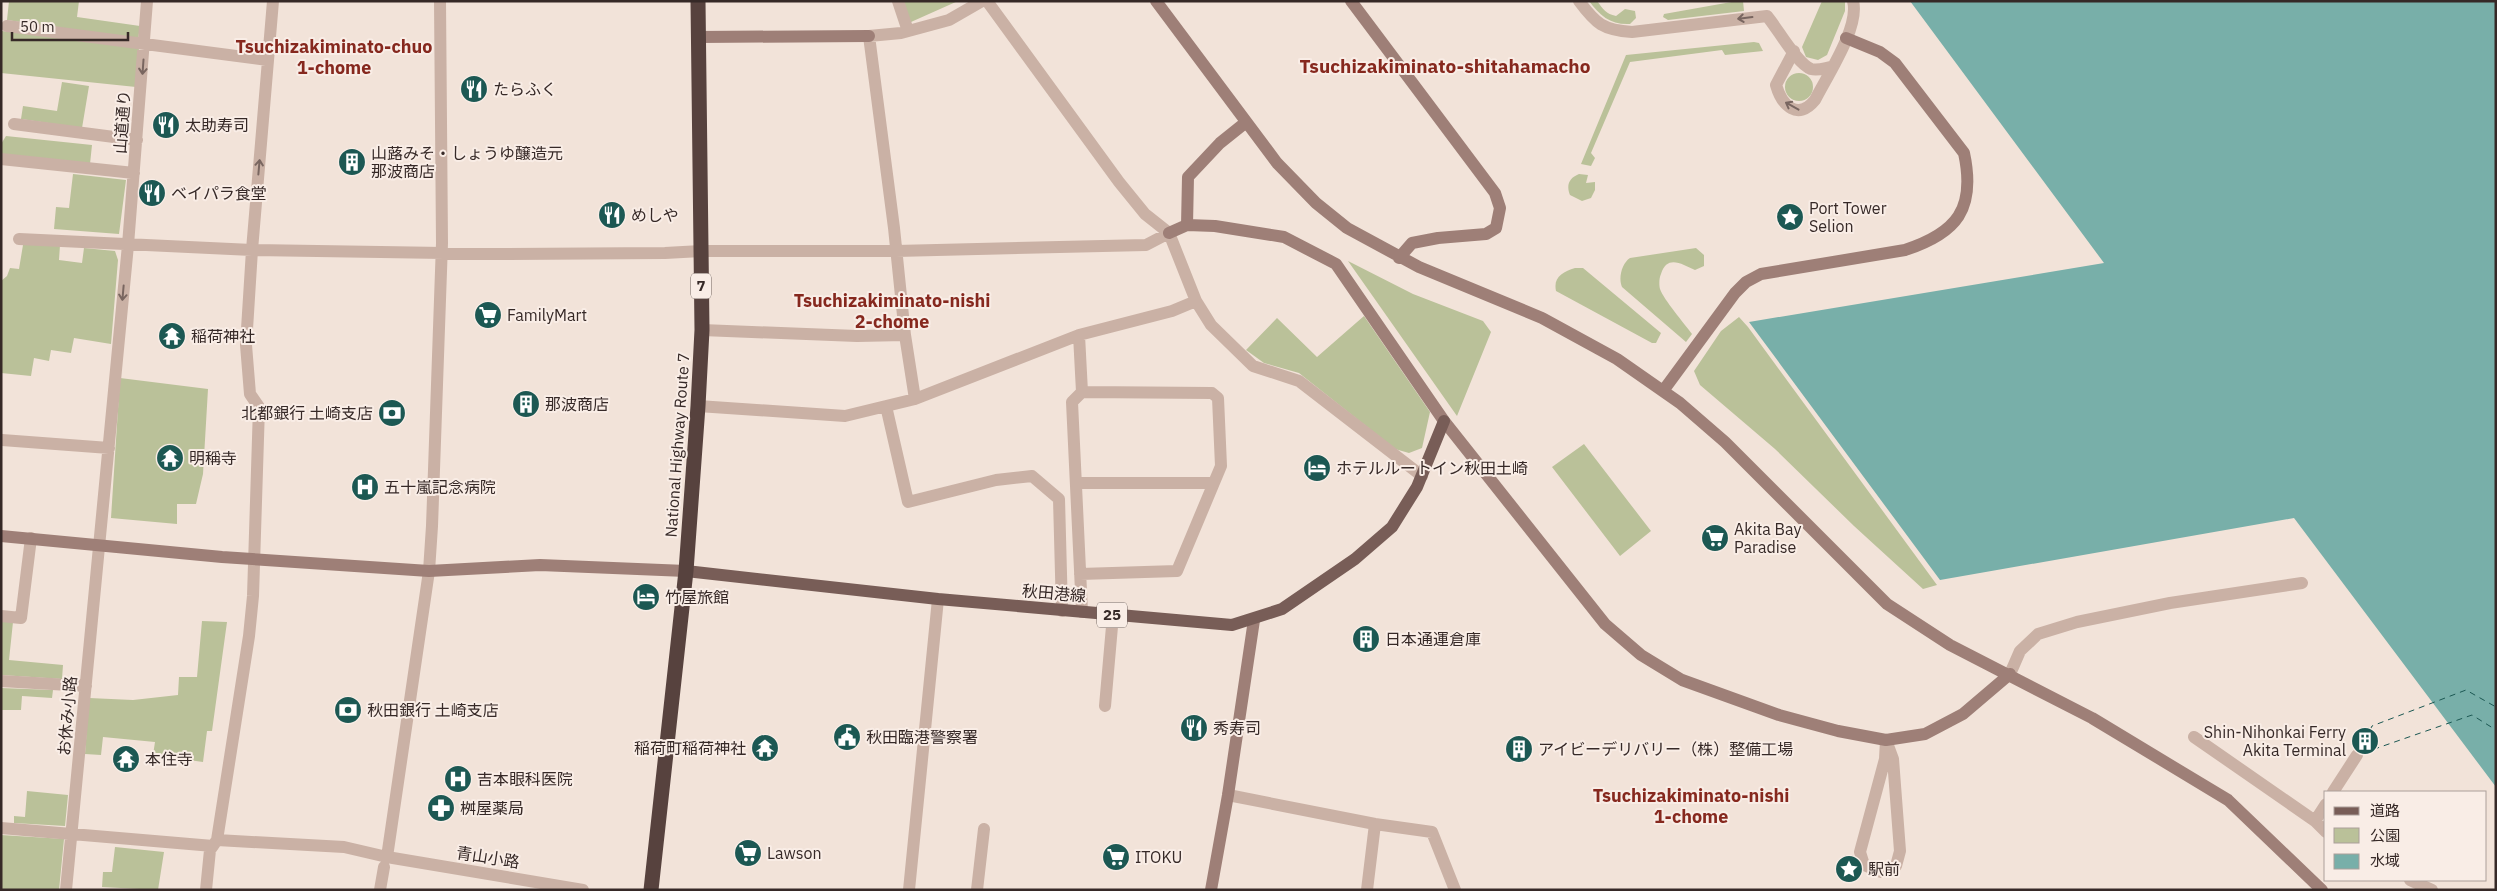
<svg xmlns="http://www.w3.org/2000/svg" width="2497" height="891" font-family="'IBM Plex Sans','Noto Sans JP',sans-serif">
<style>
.green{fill:#bac199}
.water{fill:#78afa9}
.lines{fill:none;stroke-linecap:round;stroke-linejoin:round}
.ferry{stroke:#1c5853;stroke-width:1;stroke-dasharray:6 5;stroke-linecap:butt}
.street{stroke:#cab1a5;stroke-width:12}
.secondary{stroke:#9e7f77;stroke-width:12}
.primary{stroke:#785d57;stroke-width:12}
.highway{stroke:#57423e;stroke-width:15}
.oneway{stroke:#796660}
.labels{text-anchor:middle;stroke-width:4;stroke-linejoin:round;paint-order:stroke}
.shield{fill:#f9ede6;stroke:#706460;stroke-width:1}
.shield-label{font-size:15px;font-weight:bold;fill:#362927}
.poi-label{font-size:16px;fill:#362927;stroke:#f9ede6;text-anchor:start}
.street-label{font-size:16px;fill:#362927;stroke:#f9ede6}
.neighbourhood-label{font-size:18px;font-weight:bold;fill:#86281e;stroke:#f9ede6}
.quarter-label{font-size:19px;font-weight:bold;fill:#86281e;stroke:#f9ede6}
</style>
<rect width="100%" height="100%" fill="#f2e3d9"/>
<path class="green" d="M 9,1 L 79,1 L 77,17 L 140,26 L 138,40 L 7,20 Z
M 901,1 L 958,1 L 911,22 Z
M 1589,1 L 1597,1 C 1603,9 1606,14 1616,16 L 1625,9 L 1635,11 L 1636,18 L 1630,24 C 1611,25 1600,16 1589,1 Z
M 1737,1 L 1743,1 L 1744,11 L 1668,20 L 1663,17 L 1664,14 Z
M 1822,1 L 1845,1 L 1845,11 L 1827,55 L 1818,60 L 1806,57 L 1802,47 Z
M 2,31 L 139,48 L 136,87 L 1,73 Z
M 1754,42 L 1759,43 L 1763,51 L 1725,55 L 1722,50 L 1630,62 L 1591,153 L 1595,158 L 1591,166 L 1581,164 L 1626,55 Z
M1785 87a14 14 0 1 1 28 0a14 14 0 1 1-28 0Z
M 62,82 L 89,86 L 82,128 L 21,119 L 23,106 L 57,111 Z
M 6,136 L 92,145 L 90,164 L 1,155 L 1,144 Z
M 73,174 L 126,180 L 119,234 L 54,229 L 56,207 L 69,208 Z
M 1579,174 L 1588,175 L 1586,183 L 1595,182 L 1595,190 L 1591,198 L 1582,201 L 1570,195 C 1566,185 1569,178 1579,174 Z
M 23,245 L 60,245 L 59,260 L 82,263 L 84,248 L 115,251 L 118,260 L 111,344 L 74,338 L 71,353 L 51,350 L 49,361 L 34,358 L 31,376 L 1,373 L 1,281 L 7,276 L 10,268 L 19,269 Z
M 1696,248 L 1704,255 L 1704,266 L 1695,270 C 1682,264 1667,254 1661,274 C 1659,278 1659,285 1660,289 C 1664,300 1684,323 1692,334 L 1686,342 L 1622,287 C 1618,278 1622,263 1630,258 Z
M 1348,261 L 1413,294 L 1483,321 L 1491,332 L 1457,416 Z
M 1575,268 L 1583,268 L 1661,333 L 1656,343 L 1652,343 L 1556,291 C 1553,277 1563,272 1575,268 Z
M 1364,316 L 1430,412 L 1422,448 L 1409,453 L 1395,449 L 1299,373 L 1264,363 L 1246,350 L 1277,318 L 1317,357 Z
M 1739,317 L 1748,327 L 1937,585 L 1923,589 L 1854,526 L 1775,449 L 1700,385 L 1694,371 L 1721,331 Z
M 120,378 L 208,389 L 203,474 L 196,504 L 177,504 L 177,524 L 111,518 Z
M 1584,444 L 1651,531 L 1620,556 L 1552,467 Z
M 1,620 L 13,622 L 9,660 L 63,665 L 62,679 L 1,675 Z
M 202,621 L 227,622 L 212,731 L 207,731 L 203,762 L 153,755 L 155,742 L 103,737 L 101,755 L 85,754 L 89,698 L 133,700 L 178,695 L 179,677 L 197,677 Z
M 1,688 L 53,690 L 52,698 L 22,696 L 21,710 L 1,710 Z
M 27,791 L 68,795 L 65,826 L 14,823 L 14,816 L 25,817 Z
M 1,835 L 64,839 L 59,890 L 1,890 Z
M 115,847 L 164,852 L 158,890 L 102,887 L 103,872 L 112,872 Z"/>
<path class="water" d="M 1910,1 L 2496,1 L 2496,787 L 2294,518 L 1940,580 L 1749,322 L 2104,263 Z"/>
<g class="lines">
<path class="ferry" d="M 2360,750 L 2372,726 L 2466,690 L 2496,707
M 2363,753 L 2472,715 L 2496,730"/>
<path class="street" d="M 898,1 L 908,31
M 987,1 L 1119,182 L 1145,214 L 1169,233 L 1196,301 L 1211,325 L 1253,366 L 1299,381 L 1422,476
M 1579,1 C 1596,24 1603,30 1632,32 L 1767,16 C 1778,29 1797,64 1811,69 C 1818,71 1825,68 1831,67
M 7,26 L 268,60
M 1794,51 L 1776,85 C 1782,106 1798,121 1815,100 C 1827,76 1860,27 1853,1
M 14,124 L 137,140
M 1,159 L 134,173
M 19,239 L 252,250 L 507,254 L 665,253 L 701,251 L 896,251 L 1146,245 L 1169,233
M 702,330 L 857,336 L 905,335
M 1079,335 L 1082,392 L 1072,402 L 1082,612
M 915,399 L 905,335 L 894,228 L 869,36 L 901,33 L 949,20 L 982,1
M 698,406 L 845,416 L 915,399 L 1079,335 L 1172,311 L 1196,301
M 886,406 L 908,502 L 996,480 L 1032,476 L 1059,499 L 1062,611
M 2,440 L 109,448
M 1076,483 L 1214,483
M 1080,574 L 1177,571 L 1221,466 L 1218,398 L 1212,393 L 1082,392
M 1,616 L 21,618 L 31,538
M 2010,674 L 2020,651 L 2038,634 L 2077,622 L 2170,603 L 2302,583
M 1,681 L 86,686
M 1105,706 L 1113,615
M 2194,737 L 2315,821 L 2326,832
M 1886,740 L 1893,759 L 1900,851 L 1896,866 L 1881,872 L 1864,865 L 1860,852 L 1885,759 Z
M 2333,792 L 2357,755
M 1228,795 L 1375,824 L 1432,832 L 1455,890
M 2315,821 L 2326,804
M 1,828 L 213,846
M 217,840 L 344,847 L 387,857 L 583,890
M 387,857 L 429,571 L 432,526 L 442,243 L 440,1
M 2410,880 L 2432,890
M 66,890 L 128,245 L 147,1
M 206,890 L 210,850 L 217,840 L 249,636 L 253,596 L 259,407 L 250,394 L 246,345 L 252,250 L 273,1
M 380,890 L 384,867
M 909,890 L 938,599
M 977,890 L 984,829
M 1367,890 L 1375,824"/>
<path class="secondary" d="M 1156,1 L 1277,163 L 1316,203 L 1347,228 L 1419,267 L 1542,318 L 1617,359 L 1680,403 L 1725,442 L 1887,604 L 1950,645 L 2092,718 L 2228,800 L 2322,890
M 1351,1 L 1495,193 L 1500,208 L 1496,228 L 1486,234 L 1438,238 L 1412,243 L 1399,258
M 699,37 L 869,36
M 1187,225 L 1188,177 L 1220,143 L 1245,123
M 1169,233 L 1187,225 L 1215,226 L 1284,237 L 1336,264 L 1444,421 L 1605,624 L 1641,655 L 1682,680 L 1779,715 L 1838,731 L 1886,740 L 1925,734 L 1963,714 L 2010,674
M 1663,391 L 1735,293 L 1746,282 L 1761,274 L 1905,250 C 1957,233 1976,209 1964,153 L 1895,63 L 1880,52 L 1846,38
M 1,536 L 222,557 L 429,571 L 540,565 L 686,571
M 1211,890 L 1228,795 L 1254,620"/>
<path class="primary" d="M 686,571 L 938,599 L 1232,625 L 1282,609 L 1355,559 L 1392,527 L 1417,487 L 1444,421"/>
<path class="highway" d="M 651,890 L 686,571 L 698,406 L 702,330 L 698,1"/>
</g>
<defs><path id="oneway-shaft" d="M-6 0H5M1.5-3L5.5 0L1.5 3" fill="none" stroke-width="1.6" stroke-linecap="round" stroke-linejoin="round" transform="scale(1.25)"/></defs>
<g class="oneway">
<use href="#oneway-shaft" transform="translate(1745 18) rotate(173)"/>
<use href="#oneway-shaft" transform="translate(143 67) rotate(94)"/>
<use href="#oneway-shaft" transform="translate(1792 106) rotate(-151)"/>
<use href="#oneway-shaft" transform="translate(259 167) rotate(-85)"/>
<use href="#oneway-shaft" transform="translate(123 293) rotate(95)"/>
</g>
<defs>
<g id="restaurant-disc" transform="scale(1.4375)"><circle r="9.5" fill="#1c5853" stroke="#f9ede6"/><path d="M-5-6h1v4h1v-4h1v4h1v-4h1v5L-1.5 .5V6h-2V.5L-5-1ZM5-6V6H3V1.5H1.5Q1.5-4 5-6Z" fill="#fff"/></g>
<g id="building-disc" transform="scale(1.4375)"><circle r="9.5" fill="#1c5853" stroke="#f9ede6"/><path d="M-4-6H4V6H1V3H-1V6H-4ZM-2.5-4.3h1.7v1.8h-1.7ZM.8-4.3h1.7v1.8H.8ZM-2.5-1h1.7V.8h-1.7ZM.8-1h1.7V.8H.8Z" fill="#fff"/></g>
<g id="sight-disc" transform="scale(1.4375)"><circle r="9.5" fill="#1c5853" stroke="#f9ede6"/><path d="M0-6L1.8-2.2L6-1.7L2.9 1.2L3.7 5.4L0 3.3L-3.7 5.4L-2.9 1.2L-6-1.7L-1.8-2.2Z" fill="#fff"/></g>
<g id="supermarket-disc" transform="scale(1.4375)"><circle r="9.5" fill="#1c5853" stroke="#f9ede6"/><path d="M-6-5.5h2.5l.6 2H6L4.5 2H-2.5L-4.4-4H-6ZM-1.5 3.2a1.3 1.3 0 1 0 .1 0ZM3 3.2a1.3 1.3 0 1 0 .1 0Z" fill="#fff"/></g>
<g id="temple-disc" transform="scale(1.4375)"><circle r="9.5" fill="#1c5853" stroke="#f9ede6"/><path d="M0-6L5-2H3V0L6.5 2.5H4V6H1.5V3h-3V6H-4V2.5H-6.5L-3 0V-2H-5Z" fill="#fff"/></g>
<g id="bank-disc" transform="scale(1.4375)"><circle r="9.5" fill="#1c5853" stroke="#f9ede6"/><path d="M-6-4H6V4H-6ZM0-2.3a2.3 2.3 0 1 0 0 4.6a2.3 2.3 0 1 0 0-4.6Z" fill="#fff"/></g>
<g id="hotel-disc" transform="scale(1.4375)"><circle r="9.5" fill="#1c5853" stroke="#f9ede6"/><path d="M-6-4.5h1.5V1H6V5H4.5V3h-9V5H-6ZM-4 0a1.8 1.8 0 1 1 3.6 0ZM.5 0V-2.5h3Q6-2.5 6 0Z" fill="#fff"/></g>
<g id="hospital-disc" transform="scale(1.4375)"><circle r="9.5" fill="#1c5853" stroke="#f9ede6"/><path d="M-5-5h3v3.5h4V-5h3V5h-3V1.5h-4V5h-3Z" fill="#fff"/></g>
<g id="civic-disc" transform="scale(1.4375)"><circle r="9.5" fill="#1c5853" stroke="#f9ede6"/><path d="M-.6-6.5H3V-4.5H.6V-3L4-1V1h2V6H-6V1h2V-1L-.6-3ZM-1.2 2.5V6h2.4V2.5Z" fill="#fff"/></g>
<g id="pharmacy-disc" transform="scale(1.4375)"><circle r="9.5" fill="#1c5853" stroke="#f9ede6"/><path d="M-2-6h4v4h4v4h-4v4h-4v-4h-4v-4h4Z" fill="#fff"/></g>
</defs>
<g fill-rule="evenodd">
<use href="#restaurant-disc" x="474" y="89"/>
<use href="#restaurant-disc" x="166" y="125"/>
<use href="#building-disc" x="352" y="162"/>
<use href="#restaurant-disc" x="152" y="193"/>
<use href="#restaurant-disc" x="612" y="215"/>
<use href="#sight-disc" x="1790" y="217"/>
<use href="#supermarket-disc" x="488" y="315"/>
<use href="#temple-disc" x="172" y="336"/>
<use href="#building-disc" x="526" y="404"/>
<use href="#bank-disc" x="392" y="413"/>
<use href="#temple-disc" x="170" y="458"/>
<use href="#hotel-disc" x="1317" y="468"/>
<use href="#hospital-disc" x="365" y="487"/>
<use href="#supermarket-disc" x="1715" y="538"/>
<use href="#hotel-disc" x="646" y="597"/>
<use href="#building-disc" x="1366" y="639"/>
<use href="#bank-disc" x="348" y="710"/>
<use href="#restaurant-disc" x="1194" y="728"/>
<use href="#civic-disc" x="847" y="737"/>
<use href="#building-disc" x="2365" y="741"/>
<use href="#temple-disc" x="765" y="748"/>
<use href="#building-disc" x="1519" y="749"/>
<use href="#temple-disc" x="126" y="759"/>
<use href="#hospital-disc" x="458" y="779"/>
<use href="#pharmacy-disc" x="441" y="808"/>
<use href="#supermarket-disc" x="748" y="853"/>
<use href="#supermarket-disc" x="1116" y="857"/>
<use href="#sight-disc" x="1849" y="869"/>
</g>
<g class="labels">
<g class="shield">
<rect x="691" y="273.5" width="20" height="25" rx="4"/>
<rect x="1097" y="602.5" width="30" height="25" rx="4"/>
</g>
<g class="shield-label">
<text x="701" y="291">7</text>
<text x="1112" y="620">25</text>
</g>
<g class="poi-label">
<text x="493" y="95">たらふく</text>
<text x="185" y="131">太助寿司</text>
<text x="371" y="159">山蕗みそ・しょうゆ醸造元<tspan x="371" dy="18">那波商店</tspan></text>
<text x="171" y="199">ベイパラ食堂</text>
<text x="1809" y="214">Port Tower<tspan x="1809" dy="18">Selion</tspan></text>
<text x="631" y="221">めしや</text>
<text x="507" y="321">FamilyMart</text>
<text x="191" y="342">稲荷神社</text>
<text x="545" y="410">那波商店</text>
<text x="373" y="419" text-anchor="end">北都銀行 土崎支店</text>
<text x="189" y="464">明稱寺</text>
<text x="1336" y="474">ホテルルートイン秋田土崎</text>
<text x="384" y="493">五十嵐記念病院</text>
<text x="1734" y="535">Akita Bay<tspan x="1734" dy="18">Paradise</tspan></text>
<text x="665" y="603">竹屋旅館</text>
<text x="1385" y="645">日本通運倉庫</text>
<text x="367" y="716">秋田銀行 土崎支店</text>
<text x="1213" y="734">秀寿司</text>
<text x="2346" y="738" text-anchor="end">Shin-Nihonkai Ferry<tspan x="2346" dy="18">Akita Terminal</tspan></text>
<text x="866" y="743">秋田臨港警察署</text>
<text x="746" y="754" text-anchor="end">稲荷町稲荷神社</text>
<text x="1538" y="755">アイビーデリバリー（株）整備工場</text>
<text x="145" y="765">本住寺</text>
<text x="477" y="785">吉本眼科医院</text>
<text x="460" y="814">桝屋薬局</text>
<text x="767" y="859">Lawson</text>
<text x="1135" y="863">ITOKU</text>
<text x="1868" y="875">駅前</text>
</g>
<g class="street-label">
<text transform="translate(122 122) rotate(-86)" y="6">山道通り</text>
<text transform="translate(677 445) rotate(-86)" y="6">National Highway Route 7</text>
<text transform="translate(1054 593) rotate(5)" y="6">秋田港線</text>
<text transform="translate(67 716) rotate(-85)" y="6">お休み小路</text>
<text transform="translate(488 857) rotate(9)" y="6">青山小路</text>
</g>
<g class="neighbourhood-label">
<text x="334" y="53">Tsuchizakiminato-chuo<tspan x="334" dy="21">1-chome</tspan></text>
<text x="892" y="307">Tsuchizakiminato-nishi<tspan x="892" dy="21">2-chome</tspan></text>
<text x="1691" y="802">Tsuchizakiminato-nishi<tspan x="1691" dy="21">1-chome</tspan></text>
</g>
<g class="quarter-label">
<text x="1445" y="73">Tsuchizakiminato-shitahamacho</text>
</g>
</g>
<rect width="2497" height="891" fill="none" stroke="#362927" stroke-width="5"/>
<rect x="2324" y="791" width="162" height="90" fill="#f9ede6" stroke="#ab9f9a"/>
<rect x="2334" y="807" width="25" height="8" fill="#785d57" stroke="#ab9f9a"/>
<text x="2370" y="816" font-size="15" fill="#362927">道路</text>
<rect x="2334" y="828" width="25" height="15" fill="#bac199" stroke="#ab9f9a"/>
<text x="2370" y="841" font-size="15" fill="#362927">公園</text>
<rect x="2334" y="854" width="25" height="15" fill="#78afa9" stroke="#ab9f9a"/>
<text x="2370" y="866" font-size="15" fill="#362927">水域</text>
<path d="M12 32v8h116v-8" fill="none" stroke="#362927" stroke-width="2.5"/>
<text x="20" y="32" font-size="15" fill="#362927" stroke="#f9ede6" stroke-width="4" paint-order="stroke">50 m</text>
</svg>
